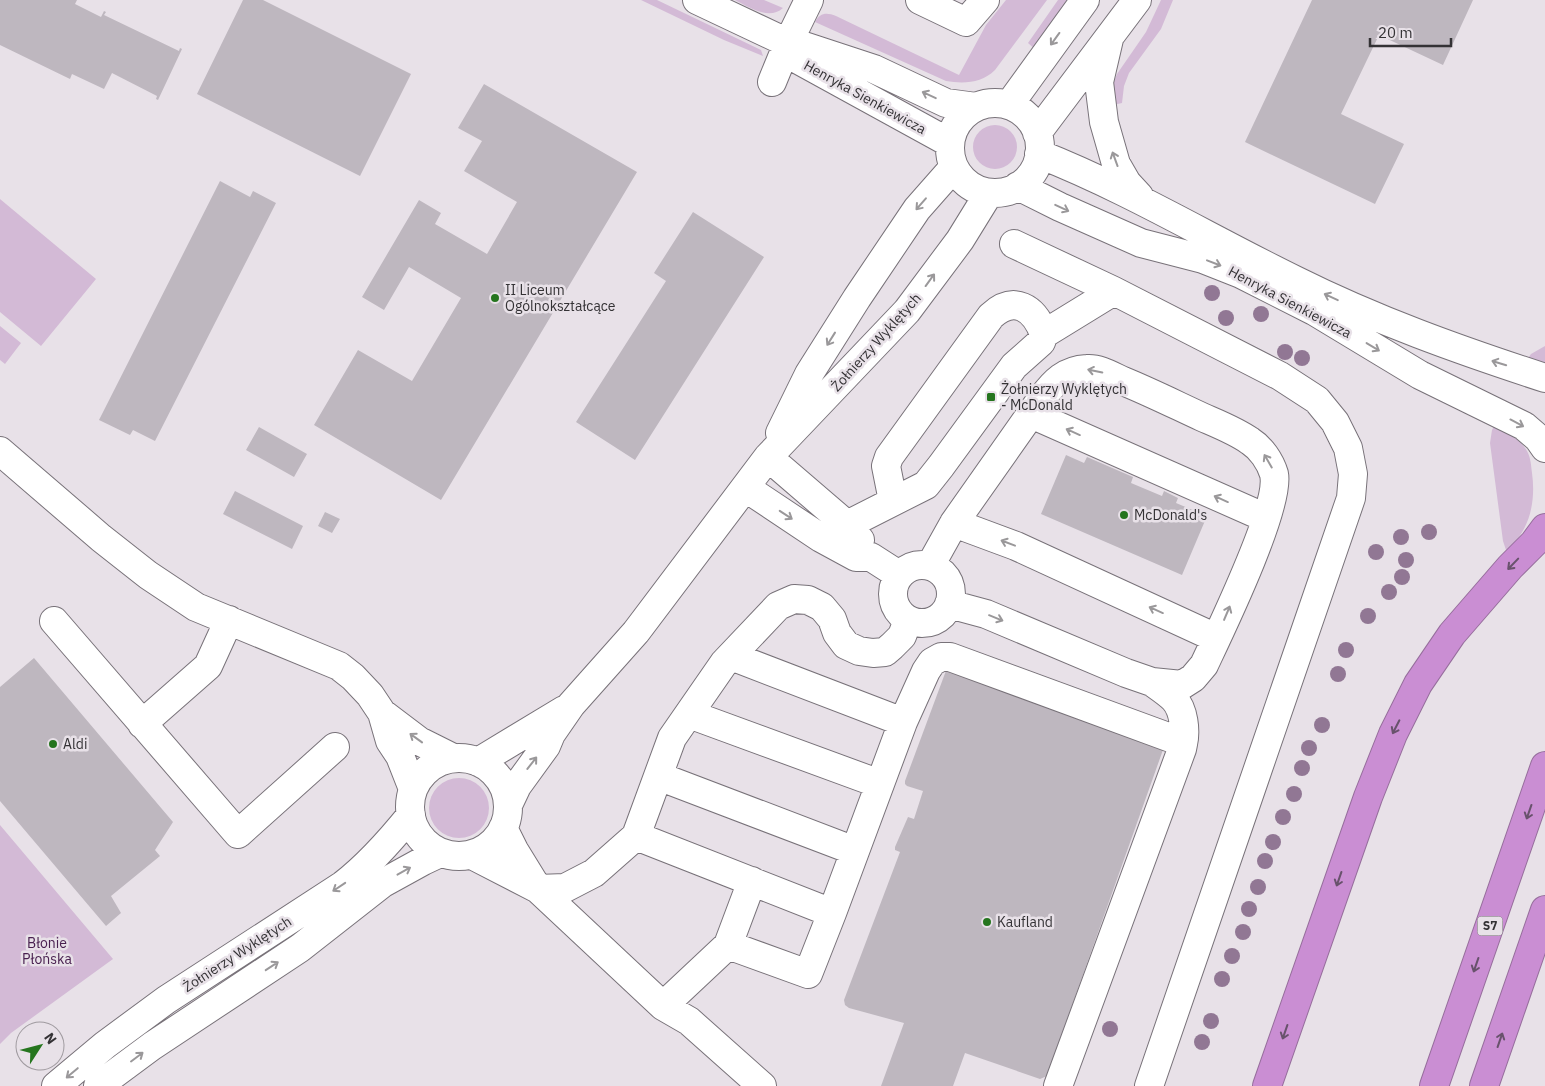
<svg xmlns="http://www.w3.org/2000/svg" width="1545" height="1086" font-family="'IBM Plex Sans',sans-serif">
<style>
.green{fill:#d3bad6}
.building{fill:#beb7bf}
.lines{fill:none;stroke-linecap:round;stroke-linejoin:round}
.minor-casing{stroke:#787279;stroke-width:30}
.highway-casing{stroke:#966e9c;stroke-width:30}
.minor{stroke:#fff;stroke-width:28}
.highway{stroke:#ca8ed3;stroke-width:28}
.tree{fill:#917794}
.oneway{stroke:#9a989a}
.oneway2{stroke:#68526c}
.poi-dot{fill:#25751e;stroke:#e8e1e8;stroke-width:2}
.labels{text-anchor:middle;stroke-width:5;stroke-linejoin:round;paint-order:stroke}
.shield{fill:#e8e1e8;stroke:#6a666b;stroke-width:1}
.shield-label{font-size:12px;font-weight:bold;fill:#343235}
.street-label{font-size:14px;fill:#343235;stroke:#e8e1e8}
.poi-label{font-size:14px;fill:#343235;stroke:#e8e1e8;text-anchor:start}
.park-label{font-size:14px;fill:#492150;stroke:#e8e1e8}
</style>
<rect width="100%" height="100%" fill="#e8e1e8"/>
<path class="green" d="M 641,0 L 657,0 L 761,50 L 763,56 L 724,40 Z
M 735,0 L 764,0 L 783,8 C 769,21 749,7 735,0 Z
M 1006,0 L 1047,0 L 995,70 C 982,83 964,84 946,81 L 815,22 C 820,13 826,12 836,16 L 959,75 L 986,25 Z
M 1058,0 L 1073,0 L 1037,51 L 1028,43 Z
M 1161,0 L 1173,0 L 1161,29 L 1129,73 L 1124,86 L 1122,103 L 1113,105 L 1113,84 L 1117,74 L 1146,32 Z
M973 147a22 22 0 1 1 44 0a22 22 0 1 1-44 0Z
M 0,199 L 96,279 L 41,346 L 0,312 Z
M 0,326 L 21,343 L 5,364 L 0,360 Z
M 1545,346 L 1545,365 L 1526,361 L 1531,354 Z
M 1497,421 C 1508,430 1519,438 1527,451 C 1531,458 1531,466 1532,473 C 1536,501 1530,532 1506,550 L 1503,541 L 1490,443 L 1492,430 Z
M429 808a30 30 0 1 1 60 0a30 30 0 1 1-60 0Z
M 0,825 L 113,959 L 11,1033 L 0,1044 Z"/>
<path class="building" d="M 0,0 L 77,0 L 75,4 L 101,17 L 104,11 L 106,12 L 104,15 L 179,51 L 180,48 L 182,49 L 158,100 L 156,99 L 157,96 L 112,73 L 104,89 L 72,74 L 70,79 L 0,45 Z
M 243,0 L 263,0 L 411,74 L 360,176 L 197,94 Z
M 1312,0 L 1473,0 L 1443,65 L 1379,35 L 1366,62 L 1341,114 L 1404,144 L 1375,204 L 1245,142 Z
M 484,84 L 637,172 L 441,500 L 314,425 L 358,350 L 412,381 L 461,298 L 409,267 L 384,310 L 362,297 L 419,200 L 441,213 L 435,224 L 487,254 L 517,202 L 464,171 L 482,141 L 458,128 Z
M 220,181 L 250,197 L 253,191 L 276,203 L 155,441 L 133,430 L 130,435 L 99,420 Z
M 693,212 L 764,257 L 635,460 L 576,422 L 666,281 L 654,273 Z
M 259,427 L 307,454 L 294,477 L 246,450 Z
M 1066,455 L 1084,463 L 1087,457 L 1133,477 L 1131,483 L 1162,496 L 1164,491 L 1178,498 L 1176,503 L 1207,516 L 1182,575 L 1041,514 Z
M 235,491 L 303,526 L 292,549 L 223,514 Z
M 325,512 L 340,519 L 332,533 L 318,526 Z
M 34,658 L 173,822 L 155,850 L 160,856 L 111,896 L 121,913 L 106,926 L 0,801 L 0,687 Z
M 947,668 L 1164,747 L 1047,1076 L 1040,1079 L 965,1053 L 953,1086 L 881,1086 L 904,1023 L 849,1008 L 845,1005 L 844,1000 L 900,852 L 895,850 L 895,847 L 908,817 L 914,819 L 923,791 L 907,786 L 905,784 L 905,781 Z"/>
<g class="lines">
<g class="minor-casing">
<path id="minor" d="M 697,0 L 788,43 L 804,46 L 874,69 L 946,103 L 976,107
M 920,0 L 966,22 L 985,0
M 1109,39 L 1099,82 L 1104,122 L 1116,164 L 1127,183 L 1139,196
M 790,47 L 797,59 L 950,143
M 772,82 L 788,43 L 809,0
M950 148a45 45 0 1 1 90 0a45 45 0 1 1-90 0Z
M 1009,105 L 1085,0
M 1037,133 L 1137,0
M 1039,154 C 1128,189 1209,238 1295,280 C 1375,320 1459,350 1545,378
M 1018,186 L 1060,207 L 1141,243 L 1203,259 L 1241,274 L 1314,311 L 1420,375 L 1524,426 L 1538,438 L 1545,448
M 1014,244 L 1114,291 L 1280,376 L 1317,400 L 1335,422 L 1348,448 L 1353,474 L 1351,498 L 1149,1086
M 1031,414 L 1266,518
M 780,433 L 809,374 L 857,298 L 917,209 L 954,167
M 0,451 L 101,538 L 148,575 L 196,607 L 339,666 L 353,677 L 370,695 L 382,713 L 390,741 L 400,756 L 413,789
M 768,457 L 847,525 L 860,540
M 746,488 L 821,538 L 856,557 L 871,557 L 899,575
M 893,501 L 886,466 L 889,457 L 991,316 C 1014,295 1034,307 1044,334
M 954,523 L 1016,546 L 1216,638
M 847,525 L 926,485 L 941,466 L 1014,366 L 1041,342 L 1044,334 L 1114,291
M893 594a29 29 0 1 1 58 0a29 29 0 1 1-58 0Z
M 930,566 L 954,523 L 1042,398 C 1054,382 1065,370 1087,369 C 1099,368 1112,376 1123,381 C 1150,392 1176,405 1202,417 C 1218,424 1236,431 1250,441 C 1261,448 1270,461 1274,474 C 1281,505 1220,631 1204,665 L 1193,678 L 1182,685 L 1152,682 L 1126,673 L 986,614 L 949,604
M 54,621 L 238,834 L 335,747
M 731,656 L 903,722
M 1152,682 C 1159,687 1168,693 1174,699 C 1184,710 1186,731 1183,744
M 382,713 L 419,741 L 453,758
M 689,714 L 880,784
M 142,724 L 208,666 L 229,620
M410 807a49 49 0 1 1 98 0a49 49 0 1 1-98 0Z
M 478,762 L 564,710
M 658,776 L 855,851
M 508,805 L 517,786 L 546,746 L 551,734 L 571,705 L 636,632 L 768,457 L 907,311 L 960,240 L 989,193
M 503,828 L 514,850 L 538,889 L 663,1006 L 689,1021 L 762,1086
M 636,836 L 832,913 L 903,722 L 926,671 L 932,662 L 941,657 L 950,657 L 1179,741 L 1183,744 L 1182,749 L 1058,1086
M 472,855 L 538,889 L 565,888 L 594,873 L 636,836 L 672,738 L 724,663 L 778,606 L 794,599 L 808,600 L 822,607 L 832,619 L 837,633 L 846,645 L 859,651 L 873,653 L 885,652 L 892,646 L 902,636 L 908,620
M 752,881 L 728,945 L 808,974 L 832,913
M 663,1006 L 728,945
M 56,1086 L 105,1045 L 166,1000 L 343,885 C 369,865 390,841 411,815
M 98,1086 L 152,1046 L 300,948 L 383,883 L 423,861 L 440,853"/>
</g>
<g class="highway-casing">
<path id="highway" d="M 1267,1086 L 1368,797 L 1393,734 L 1418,684 L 1452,634 L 1510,567 L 1534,543 L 1545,528
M 1434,1086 L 1545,766
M 1484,1086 L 1545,910"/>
</g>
<use href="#minor" class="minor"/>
<use href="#highway" class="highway"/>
</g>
<g class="tree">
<circle cx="1212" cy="293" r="8"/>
<circle cx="1261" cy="314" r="8"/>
<circle cx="1226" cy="318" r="8"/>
<circle cx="1285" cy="352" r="8"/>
<circle cx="1302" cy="358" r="8"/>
<circle cx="1429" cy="532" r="8"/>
<circle cx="1401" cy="537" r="8"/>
<circle cx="1376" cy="552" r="8"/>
<circle cx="1406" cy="560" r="8"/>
<circle cx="1402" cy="577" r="8"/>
<circle cx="1389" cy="592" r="8"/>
<circle cx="1368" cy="616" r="8"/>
<circle cx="1346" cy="650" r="8"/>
<circle cx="1338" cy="674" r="8"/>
<circle cx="1322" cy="725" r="8"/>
<circle cx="1309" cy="748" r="8"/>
<circle cx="1302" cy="768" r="8"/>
<circle cx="1294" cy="794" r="8"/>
<circle cx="1283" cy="817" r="8"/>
<circle cx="1273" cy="842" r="8"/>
<circle cx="1265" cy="861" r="8"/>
<circle cx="1258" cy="887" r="8"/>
<circle cx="1249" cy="909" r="8"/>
<circle cx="1243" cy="932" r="8"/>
<circle cx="1232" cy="956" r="8"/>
<circle cx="1222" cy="979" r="8"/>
<circle cx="1211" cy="1021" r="8"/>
<circle cx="1110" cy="1029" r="8"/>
<circle cx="1202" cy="1042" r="8"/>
</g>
<defs><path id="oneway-shaft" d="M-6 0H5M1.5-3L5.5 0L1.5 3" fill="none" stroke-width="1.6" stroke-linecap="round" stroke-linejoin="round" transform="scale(1.25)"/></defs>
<g class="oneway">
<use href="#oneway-shaft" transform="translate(1055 39) rotate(126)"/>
<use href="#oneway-shaft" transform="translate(929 95) rotate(-155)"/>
<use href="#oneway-shaft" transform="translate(1115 159) rotate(-110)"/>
<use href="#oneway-shaft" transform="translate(921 204) rotate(131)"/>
<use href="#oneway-shaft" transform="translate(1062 208) rotate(25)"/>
<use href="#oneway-shaft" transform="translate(1214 263) rotate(21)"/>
<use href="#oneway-shaft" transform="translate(930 280) rotate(-54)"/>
<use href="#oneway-shaft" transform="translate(1331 297) rotate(-155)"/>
<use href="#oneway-shaft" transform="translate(831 339) rotate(122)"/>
<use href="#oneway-shaft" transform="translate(1373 347) rotate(31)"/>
<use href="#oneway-shaft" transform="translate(1499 363) rotate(-163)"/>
<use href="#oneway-shaft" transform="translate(1095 371) rotate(-168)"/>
<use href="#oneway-shaft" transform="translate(1517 423) rotate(28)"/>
<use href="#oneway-shaft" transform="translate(1073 432) rotate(-156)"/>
<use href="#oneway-shaft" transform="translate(1268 461) rotate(-120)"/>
<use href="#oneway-shaft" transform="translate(1221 499) rotate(-156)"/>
<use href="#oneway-shaft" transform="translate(786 515) rotate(33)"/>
<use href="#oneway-shaft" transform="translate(1008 543) rotate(-159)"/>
<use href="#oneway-shaft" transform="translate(1156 610) rotate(-156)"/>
<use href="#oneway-shaft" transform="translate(1227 613) rotate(-67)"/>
<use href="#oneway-shaft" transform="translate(996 618) rotate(22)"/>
<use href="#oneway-shaft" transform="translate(416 738) rotate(-144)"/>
<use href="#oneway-shaft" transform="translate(532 763) rotate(-52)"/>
<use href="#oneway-shaft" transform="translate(404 871) rotate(-29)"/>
<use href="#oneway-shaft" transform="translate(339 887) rotate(146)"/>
<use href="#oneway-shaft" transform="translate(272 966) rotate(-33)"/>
<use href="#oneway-shaft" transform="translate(137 1057) rotate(-37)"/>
<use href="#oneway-shaft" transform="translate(72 1073) rotate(140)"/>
</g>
<g class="oneway2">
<use href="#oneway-shaft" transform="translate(1513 564) rotate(134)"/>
<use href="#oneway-shaft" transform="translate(1396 727) rotate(117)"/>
<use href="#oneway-shaft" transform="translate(1529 812) rotate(109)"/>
<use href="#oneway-shaft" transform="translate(1339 879) rotate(109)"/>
<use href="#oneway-shaft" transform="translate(1476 965) rotate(109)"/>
<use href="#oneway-shaft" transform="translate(1285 1032) rotate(109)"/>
<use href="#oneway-shaft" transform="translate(1500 1040) rotate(-71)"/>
</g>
<g class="poi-dot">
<circle cx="495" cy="298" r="5"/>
<rect x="986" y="392" width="10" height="10" rx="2.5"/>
<circle cx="1124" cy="515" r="5"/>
<circle cx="53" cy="744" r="5"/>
<circle cx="987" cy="922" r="5"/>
</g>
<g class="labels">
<rect class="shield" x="1477.5" y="916.5" width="25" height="19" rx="4"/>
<g class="shield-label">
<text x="1490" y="930">S7</text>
</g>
<g class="street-label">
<text transform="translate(865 97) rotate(29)" y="5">Henryka Sienkiewicza</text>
<text transform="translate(1290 302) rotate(28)" y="5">Henryka Sienkiewicza</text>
<text transform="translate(876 342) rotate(-48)" y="5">Żołnierzy Wyklętych</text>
<text transform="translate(237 954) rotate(-33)" y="5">Żołnierzy Wyklętych</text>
</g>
<g class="poi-label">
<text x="505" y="295">II Liceum<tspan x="505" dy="16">Ogólnokształcące</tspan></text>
<text x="1001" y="394">Żołnierzy Wyklętych<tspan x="1001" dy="16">- McDonald</tspan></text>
<text x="1134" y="520">McDonald's</text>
<text x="63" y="749">Aldi</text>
<text x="997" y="927">Kaufland</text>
</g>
<g class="park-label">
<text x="47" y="948">Błonie<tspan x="47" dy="16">Płońska</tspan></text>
</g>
</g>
<g transform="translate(40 1046) rotate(54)"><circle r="24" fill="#e8e1e8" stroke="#a09ba0"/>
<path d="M0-4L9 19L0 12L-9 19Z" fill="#25751e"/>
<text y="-8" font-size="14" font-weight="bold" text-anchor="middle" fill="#343235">N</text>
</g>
<path d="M1370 38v8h81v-8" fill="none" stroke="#343235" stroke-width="2.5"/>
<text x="1378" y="38" font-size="15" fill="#343235" stroke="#e8e1e8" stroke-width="4" paint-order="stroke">20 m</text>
</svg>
